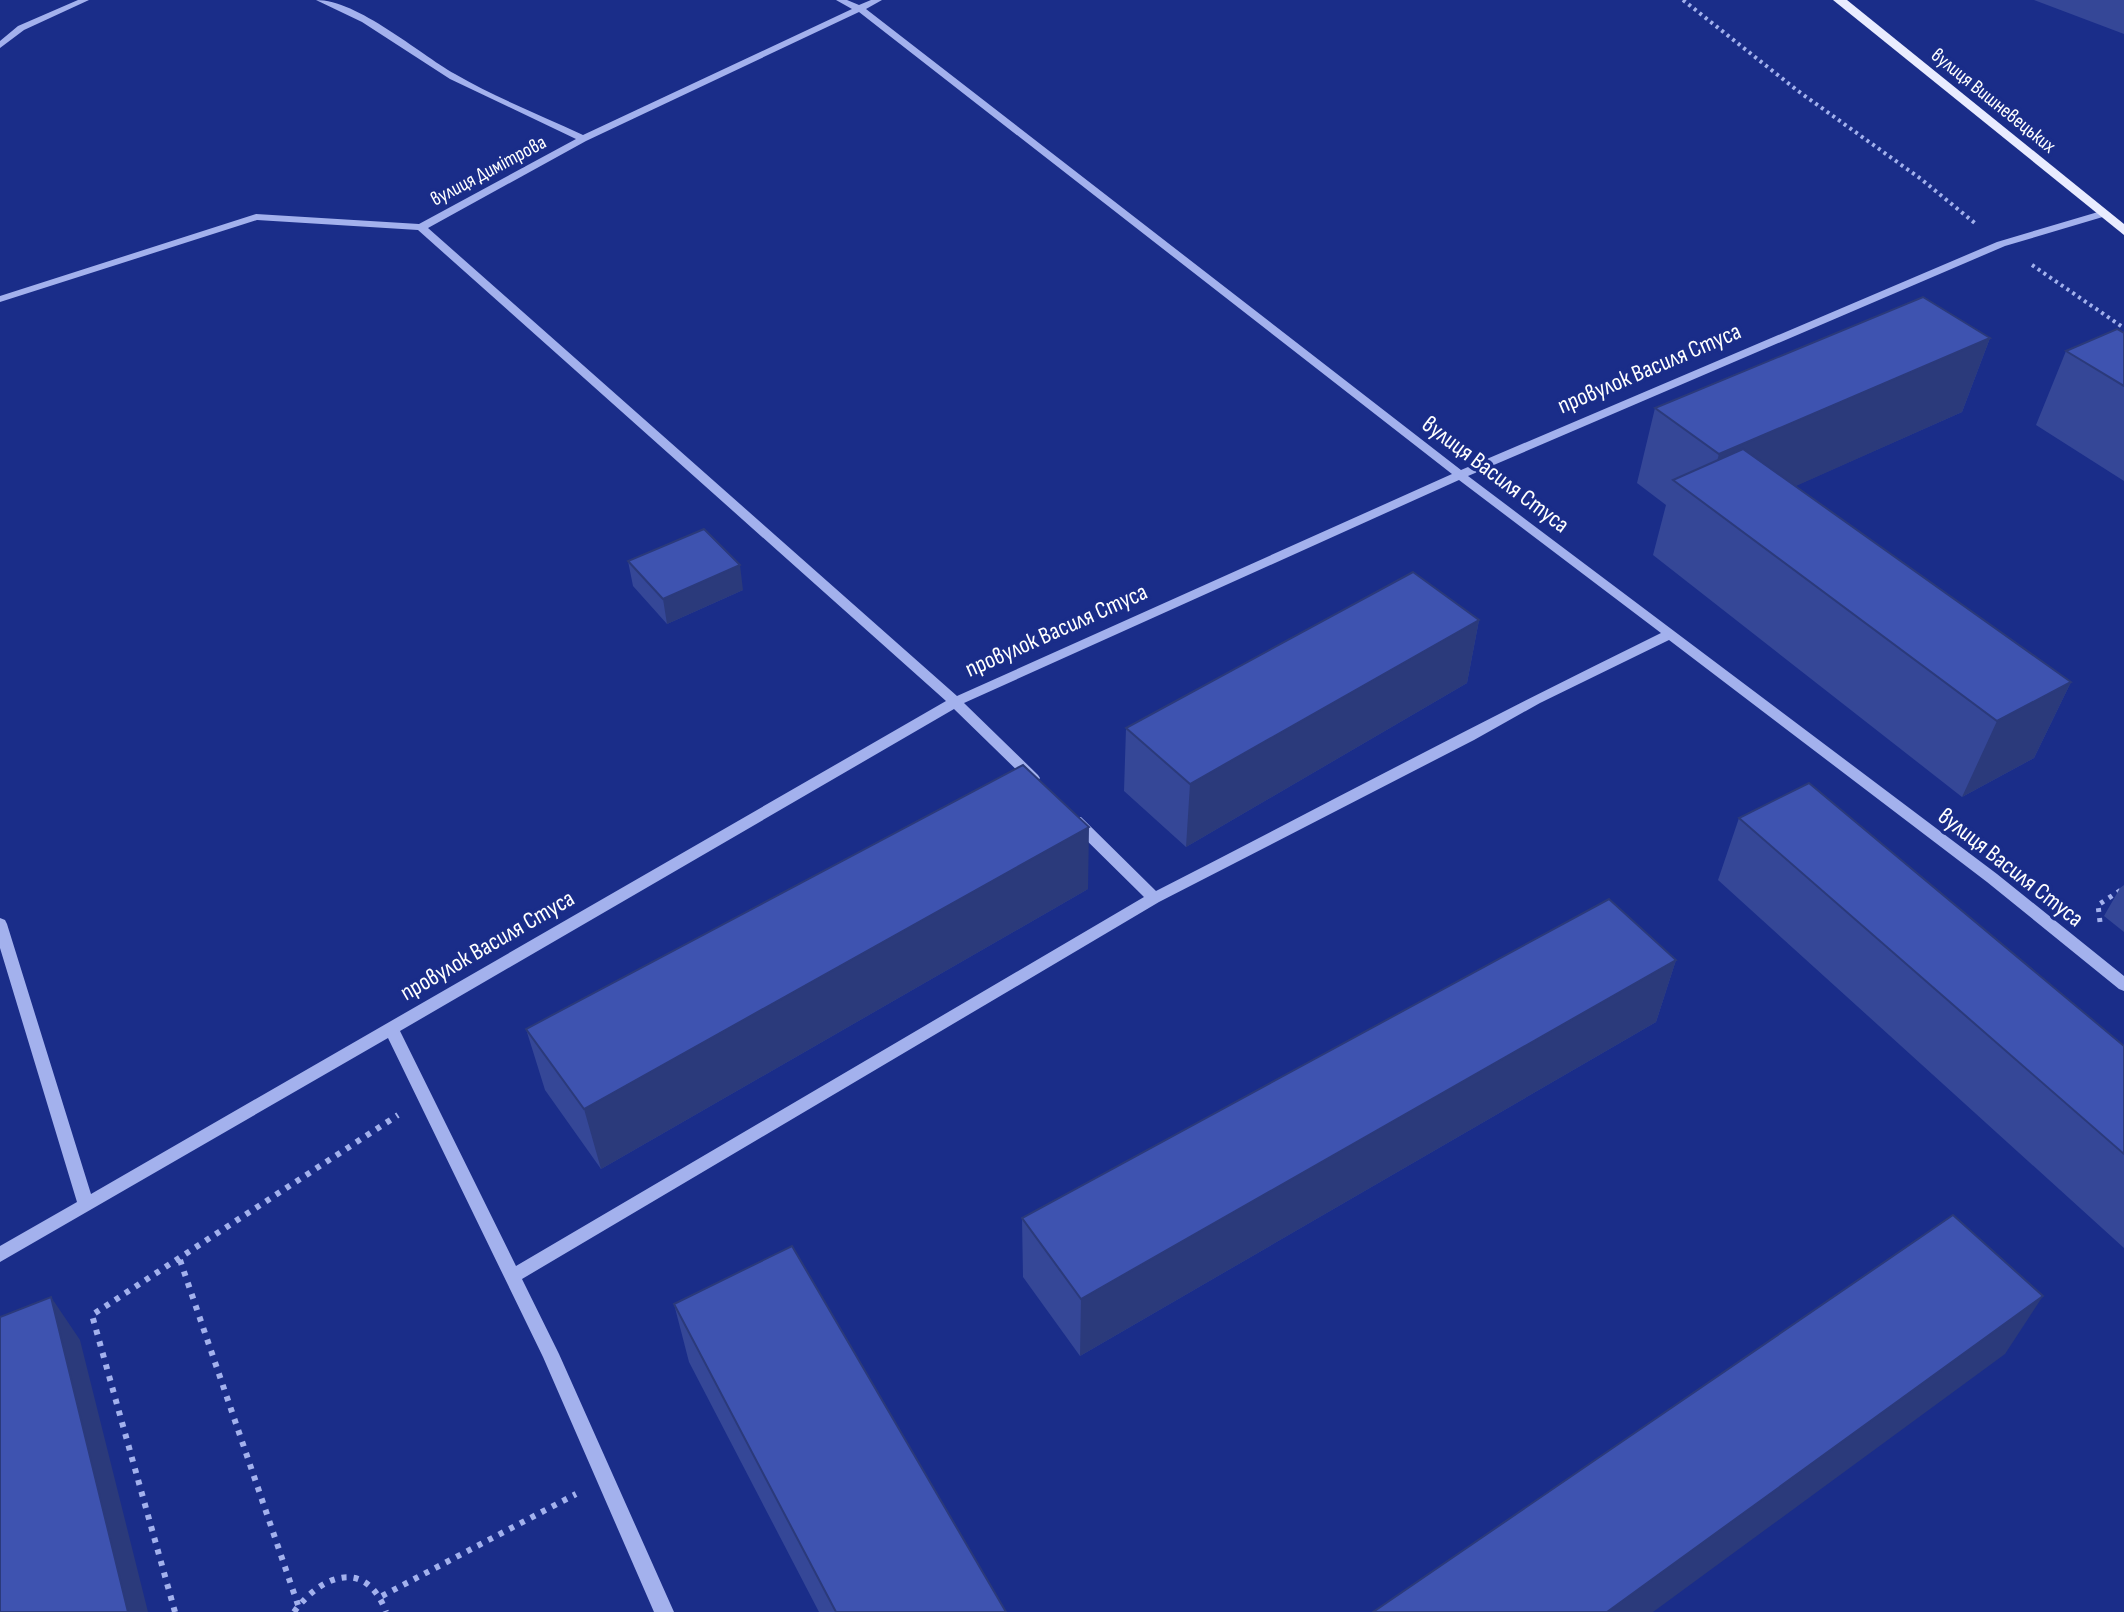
<svg xmlns="http://www.w3.org/2000/svg" width="2124" height="1612" font-family="'Sofia Sans Condensed',sans-serif">
<style>
.lines{fill:none;stroke-linecap:round;stroke-linejoin:round}
.path-far2{stroke:#a3b1ed;stroke-width:4;stroke-dasharray:3 4;stroke-linecap:butt}
.path-far1{stroke:#a3b1ed;stroke-width:5;stroke-dasharray:4 6;stroke-linecap:butt}
.path{stroke:#a3b1ed;stroke-width:6;stroke-dasharray:5 7;stroke-linecap:butt}
.minor{fill:#a3b1ed;fill-rule:evenodd}
.major{fill:#e9ecff;fill-rule:evenodd}
.wall{fill:#354797}
.shaded-wall{fill:#2b3a7b}
.building{fill:#3e53b0;stroke:#2b3a7b;stroke-width:2}
.labels{text-anchor:middle;stroke-width:7;stroke-linejoin:round;paint-order:stroke}
.far-street-label{font-size:20px;fill:#fff;stroke:#1a2d89}
.street-label{font-size:24px;fill:#fff;stroke:#1a2d89}
</style>
<rect width="100%" height="100%" fill="#1a2d89"/>
<g class="lines">
<path class="path-far2" d="M 1683,0 L 1798,91 L 1921,179 L 1976,224
M 2032,265 L 2124,328"/>
<path class="path-far1" d="M 2100,922 L 2098,905 L 2124,888"/>
<path class="path" d="M 180,1260 L 298,1605
M 382,1596 L 576,1494
M 175,1612 L 92,1315 L 398,1115
M 294,1612 C 322,1574 366,1558 386,1612"/>
<path class="minor" d="M 78,0 L 89,0 L 24,30 L 0,48 L 0,41 L 18,26 Z
M 316,0 C 358,0 418,53 455,74 C 496,98 541,115 583,135 L 852,9 L 836,0 L 847,0 L 859,5 L 871,0 L 882,0 L 866,9 L 1461,470 L 1997,242 L 2098,212 L 2106,212 L 2106,216 L 2005,246 L 1468,476 L 1997,874 L 2124,976 L 2124,991 L 2119,989 L 1987,882 L 1669,640 L 1540,703 L 1474,740 L 1159,902 L 522,1279 L 559,1354 L 674,1612 L 654,1612 L 543,1357 L 388,1038 L 0,1262 L 0,1246 L 77,1202 L 0,948 L 0,918 L 5,920 L 7,924 L 91,1194 L 946,701 L 418,230 L 257,220 L 0,302 L 0,296 L 256,214 L 419,224 L 576,139 L 450,79 L 362,22 ZM 859,12 L 1452,474 L 957,696 L 428,228 L 586,141 ZM 1459,480 L 1661,633 C 1491,716 1324,805 1156,891 L 1081,817 L 1071,817 L 1069,821 L 1071,825 L 1144,897 L 516,1266 L 400,1031 L 954,709 L 1028,781 L 1038,781 L 1040,778 L 1038,775 L 964,703 Z"/>
<path class="major" d="M 1833,0 L 1847,0 L 2124,224 L 2124,235 Z"/>
</g>
<path class="wall" d="M 2034,0 L 2124,0 L 2124,34 Z
M 2124,333 L 2124,481 L 2036,425 L 2066,351 Z
M 1990,338 L 1962,412 L 1795,486 L 2071,682 L 2034,758 L 1962,797 L 1653,555 L 1666,505 L 1637,483 L 1655,408 Z
M 628,561 L 743,590 L 667,624 L 633,586 Z
M 1479,620 L 1467,683 L 1186,847 L 1124,791 L 1126,728 Z
M 1739,818 L 2124,1046 L 2124,1248 L 1718,880 Z
M 2124,885 L 2124,932 L 2104,916 L 2120,888 Z
M 1088,889 L 601,1169 L 545,1090 L 526,1029 Z
M 1676,960 L 1656,1022 L 1080,1356 L 1023,1277 L 1022,1218 Z
M 674,1304 L 1006,1612 L 819,1612 L 689,1362 Z"/>
<path class="shaded-wall" d="M 1990,338 L 1962,412 L 1724,518 L 1705,504 L 1719,454 Z
M 740,565 L 743,590 L 667,624 L 663,599 Z
M 1479,620 L 1467,683 L 1186,847 L 1190,784 Z
M 2071,682 L 2034,758 L 1962,797 L 1997,721 Z
M 1089,827 L 1088,889 L 601,1169 L 584,1109 Z
M 1676,960 L 1656,1022 L 1080,1356 L 1081,1299 Z
M 2043,1296 L 2005,1354 L 1653,1612 L 1607,1612 Z
M 51,1297 L 80,1340 L 148,1612 L 128,1612 Z"/>
<path class="building" d="M 1923,297 L 1990,338 L 1719,454 L 1655,408 Z
M 2117,329 L 2124,333 L 2124,386 L 2066,351 Z
M 1743,449 L 2071,682 L 1997,721 L 1673,480 Z
M 704,529 L 740,565 L 663,599 L 628,561 Z
M 1413,572 L 1479,620 L 1190,784 L 1126,728 Z
M 1023,765 L 1089,827 L 584,1109 L 526,1029 Z
M 1809,783 L 2124,1046 L 2124,1154 L 1739,818 Z
M 1609,899 L 1676,960 L 1081,1299 L 1022,1218 Z
M 1953,1215 L 2043,1296 L 1607,1612 L 1373,1612 Z
M 792,1246 L 1006,1612 L 836,1612 L 674,1304 Z
M 51,1297 L 128,1612 L 0,1612 L 0,1317 Z"/>
<g class="labels">
<g class="far-street-label">
<text transform="translate(1994 100) rotate(39)" y="7">вулиця Вишневецьких</text>
<text transform="translate(488 170) rotate(-28)" y="7">вулиця Димітрова</text>
</g>
<g class="street-label">
<text transform="translate(1649 368) rotate(-23)" y="8">провулок Василя Стуса</text>
<text transform="translate(1496 474) rotate(37)" y="8">вулиця Василя Стуса</text>
<text transform="translate(1056 630) rotate(-24)" y="8">провулок Василя Стуса</text>
<text transform="translate(2011 867) rotate(38)" y="8">вулиця Василя Стуса</text>
<text transform="translate(487 945) rotate(-30)" y="8">провулок Василя Стуса</text>
</g>
</g>
</svg>
